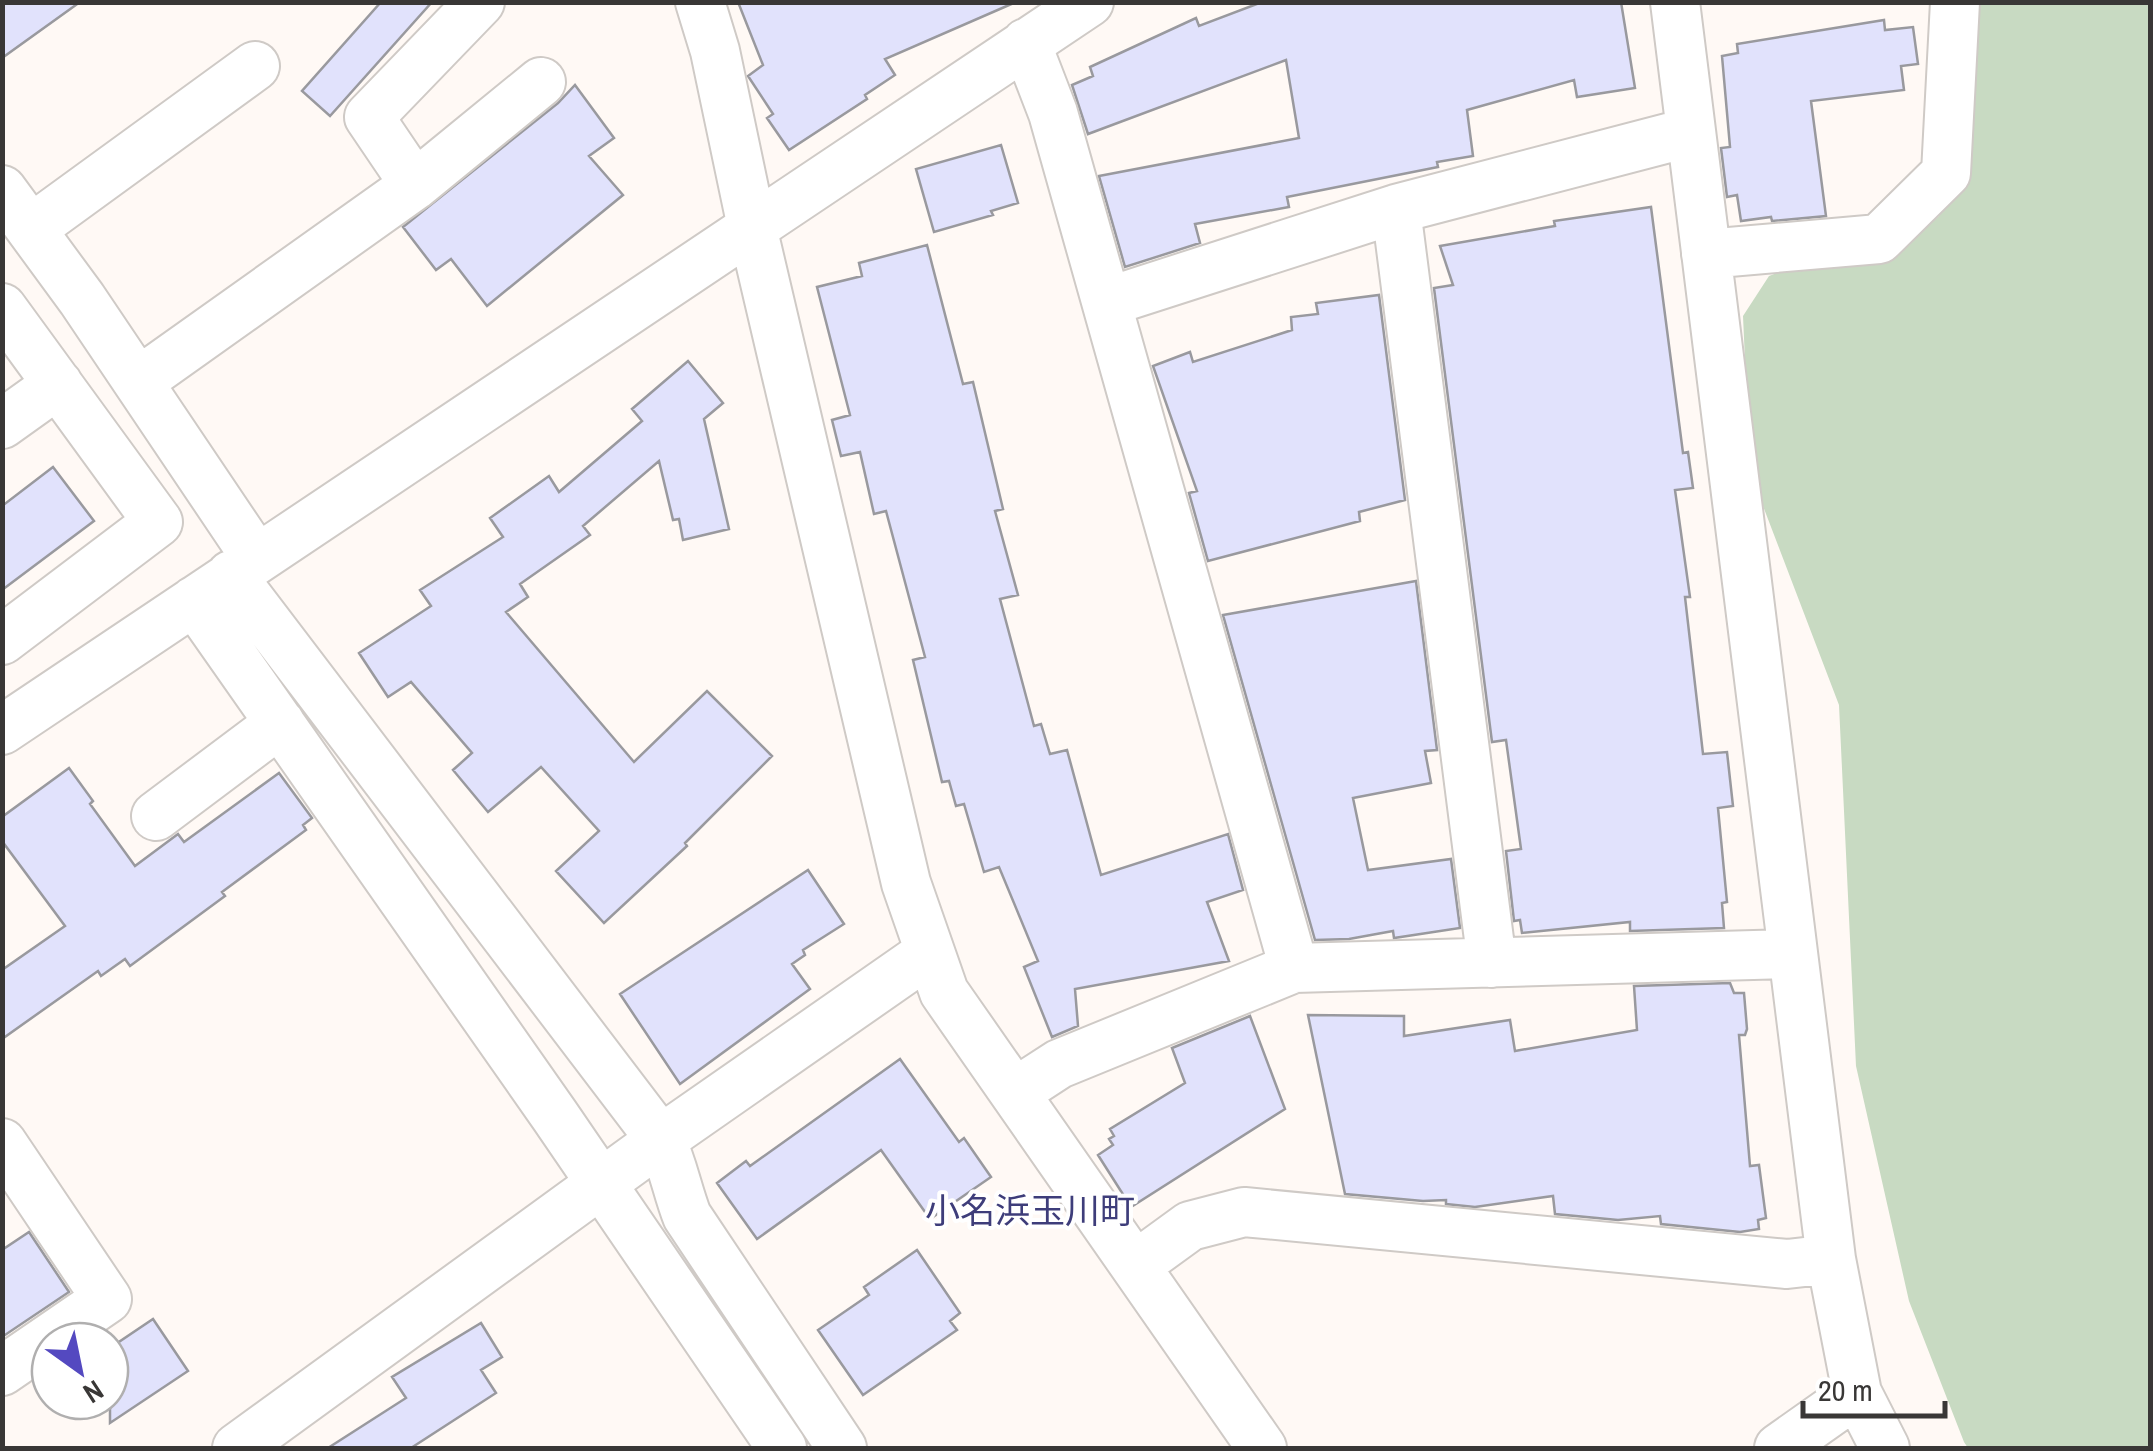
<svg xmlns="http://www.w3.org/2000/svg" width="2153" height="1451" font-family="'Archivo Narrow','Noto Sans JP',sans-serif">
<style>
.green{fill:#c8dac2}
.building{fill:#e1e2fc;stroke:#99999e;stroke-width:2.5}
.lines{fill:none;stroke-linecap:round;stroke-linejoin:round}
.street-casing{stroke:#cfcac6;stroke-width:52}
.street{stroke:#fff;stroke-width:48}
.labels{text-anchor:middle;stroke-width:8;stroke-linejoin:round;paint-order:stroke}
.quarter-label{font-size:35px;fill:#3e3d7a;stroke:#fff}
</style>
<rect width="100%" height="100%" fill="#fff9f5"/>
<path class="green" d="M 1971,3 L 2150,3 L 2150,1448 L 1968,1448 L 1964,1442 L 1909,1301 L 1856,1066 L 1839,705 L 1750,472 L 1743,316 L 1769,276 L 1807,261 L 1895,255 L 1939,216 L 1960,129 Z"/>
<path class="building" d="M 2,2 L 80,2 L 2,58 Z
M 381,2 L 432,2 L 330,116 L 302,91 Z
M 738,2 L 1016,2 L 885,59 L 895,75 L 865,95 L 867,99 L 789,150 L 767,118 L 773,114 L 748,76 L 763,65 Z
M 1262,2 L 1621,2 L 1635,88 L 1577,97 L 1574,80 L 1467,110 L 1473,156 L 1437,162 L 1438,167 L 1287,197 L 1289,207 L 1195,224 L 1200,243 L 1125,267 L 1099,176 L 1299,138 L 1286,60 L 1088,134 L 1072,85 L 1093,76 L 1090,67 L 1196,18 L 1199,26 Z
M 1884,20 L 1885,30 L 1913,27 L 1918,64 L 1901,66 L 1904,90 L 1811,101 L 1826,216 L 1772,221 L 1771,217 L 1741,221 L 1737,195 L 1727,197 L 1721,148 L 1730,147 L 1722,56 L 1738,53 L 1737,44 Z
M 575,85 L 614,138 L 589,156 L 623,195 L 487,306 L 451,259 L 436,270 L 403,227 L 558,103 Z
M 1001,145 L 1018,203 L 991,211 L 993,215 L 934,232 L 916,169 Z
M 1651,207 L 1683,453 L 1688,452 L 1693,488 L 1675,490 L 1690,597 L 1685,597 L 1703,754 L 1727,752 L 1733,806 L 1718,808 L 1727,902 L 1722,903 L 1724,928 L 1630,931 L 1630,922 L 1522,933 L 1520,920 L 1514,921 L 1506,851 L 1521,849 L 1506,740 L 1492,742 L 1434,288 L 1453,285 L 1440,246 L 1555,226 L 1554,221 Z
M 927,245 L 963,384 L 973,382 L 1003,509 L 995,511 L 1018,595 L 1000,599 L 1034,726 L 1041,724 L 1050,754 L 1067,750 L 1101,875 L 1228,834 L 1243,890 L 1207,902 L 1229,961 L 1075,989 L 1078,1026 L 1052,1037 L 1024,967 L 1038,961 L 999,867 L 984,872 L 964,804 L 956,806 L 949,781 L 942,782 L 913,660 L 925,657 L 886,511 L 874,514 L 860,452 L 841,456 L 832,420 L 850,415 L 817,287 L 862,276 L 859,263 Z
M 1379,295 L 1405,500 L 1359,512 L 1360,521 L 1208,561 L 1189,493 L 1197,491 L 1153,366 L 1190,352 L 1193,362 L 1292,330 L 1291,317 L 1318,314 L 1316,303 Z
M 688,361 L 723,403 L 704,419 L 729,529 L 683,540 L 679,519 L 673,520 L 659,461 L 583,526 L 590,535 L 520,584 L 528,597 L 506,612 L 634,762 L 707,691 L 772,756 L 685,843 L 687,846 L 604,923 L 556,871 L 599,831 L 541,767 L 488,812 L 453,770 L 472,753 L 411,682 L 388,697 L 359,653 L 431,606 L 420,590 L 503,537 L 490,518 L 549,476 L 559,492 L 642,421 L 632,409 Z
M 53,467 L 94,521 L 2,590 L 2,506 Z
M 1416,581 L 1437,750 L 1425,751 L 1431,783 L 1353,798 L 1368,870 L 1451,859 L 1460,928 L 1394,938 L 1393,931 L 1349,939 L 1315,940 L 1223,615 Z
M 69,768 L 93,801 L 90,804 L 135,866 L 178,834 L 184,842 L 279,773 L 312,818 L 303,825 L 306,830 L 222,892 L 225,896 L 130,966 L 125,959 L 101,976 L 98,971 L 2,1039 L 2,970 L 65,926 L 2,841 L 2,817 Z
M 808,870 L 844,924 L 803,950 L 805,955 L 792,964 L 810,989 L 680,1084 L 620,994 Z
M 1730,983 L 1734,993 L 1744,993 L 1747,1029 L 1745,1035 L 1739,1035 L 1750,1166 L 1759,1165 L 1766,1218 L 1758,1220 L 1759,1229 L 1740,1232 L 1661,1224 L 1660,1216 L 1618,1220 L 1555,1214 L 1553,1196 L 1475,1207 L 1446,1204 L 1446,1200 L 1423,1201 L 1345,1194 L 1308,1015 L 1404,1016 L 1404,1036 L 1510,1020 L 1515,1051 L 1637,1030 L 1634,986 Z
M 1250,1016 L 1285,1109 L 1131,1207 L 1098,1155 L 1113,1145 L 1109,1139 L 1114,1136 L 1110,1129 L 1185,1083 L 1172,1048 Z
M 900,1059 L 959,1142 L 964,1138 L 991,1177 L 930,1219 L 881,1150 L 757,1239 L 717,1183 L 746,1161 L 750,1166 Z
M 29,1232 L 69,1292 L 2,1337 L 2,1250 Z
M 917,1250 L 960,1313 L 950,1321 L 957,1330 L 863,1395 L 818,1330 L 869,1295 L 864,1287 Z
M 153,1319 L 188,1371 L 110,1423 L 110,1348 Z
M 481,1323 L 502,1357 L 481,1370 L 496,1393 L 411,1448 L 328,1448 L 406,1398 L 392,1377 Z"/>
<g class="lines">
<g class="street-casing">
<path id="street" d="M 700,2 L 715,51 L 752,227 L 906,883 L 944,992 L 1262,1448
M 1675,2 L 1831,1259 L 1857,1393 L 1885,1448
M 1026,43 L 1053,113 L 1294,968
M 415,185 L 369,117 L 480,2
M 2,190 L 82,299 L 257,559
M 1396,209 L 1492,963
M 31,229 L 255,66
M 1706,254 L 1879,239 L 1946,173 L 1955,2
M 1107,302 L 1396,209 L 1691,132
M 2,308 L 158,522 L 2,640
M 138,382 L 415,185 L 541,82
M 2,424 L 58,384
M 231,575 L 661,1140 C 673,1165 677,1190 687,1216 L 842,1448
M 194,601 L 555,1116 L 782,1448
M 2,730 L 1089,2
M 156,816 L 280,723
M 1016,1092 L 1059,1064 L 1294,968 L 1793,954
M 2,1143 L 107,1299 L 2,1371
M 1135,1266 L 1190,1226 L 1244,1212 L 1787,1264 L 1831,1259
M 237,1448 L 676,1129 L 930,952
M 1779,1448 L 1857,1393"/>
</g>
<use href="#street" class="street"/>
</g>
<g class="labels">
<g class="quarter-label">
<text x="1030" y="1223">小名浜玉川町</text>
</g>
</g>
<rect width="2153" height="1451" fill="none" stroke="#393736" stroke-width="10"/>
<g transform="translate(80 1371) rotate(147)"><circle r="48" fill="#ffffff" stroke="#b0afaf" stroke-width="2.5"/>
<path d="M0-8L18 38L0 25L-18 38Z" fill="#5449c0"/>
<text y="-15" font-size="28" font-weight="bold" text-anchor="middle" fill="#393736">N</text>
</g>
<path d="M1803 1401v15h142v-15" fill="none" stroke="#393736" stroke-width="5"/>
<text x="1818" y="1401" font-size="30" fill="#393736" stroke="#ffffff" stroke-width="8" paint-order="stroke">20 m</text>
</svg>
